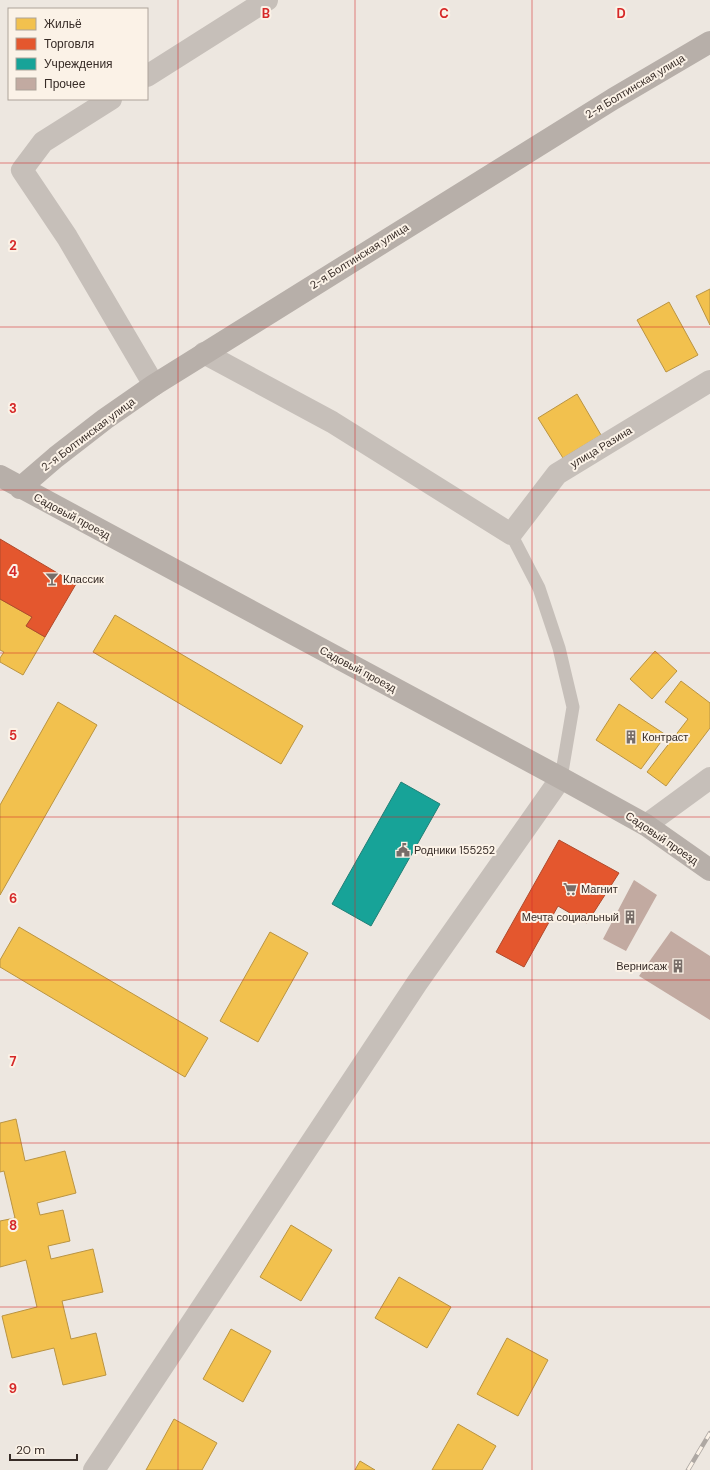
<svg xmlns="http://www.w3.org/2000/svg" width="710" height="1470" font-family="'DM Sans',sans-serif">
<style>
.homes{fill:#f2c14e;stroke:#ba9442}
.shops{fill:#e4572e;stroke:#b04a2c}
.public{fill:#17a398;stroke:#217f76}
.building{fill:#c2aaa1}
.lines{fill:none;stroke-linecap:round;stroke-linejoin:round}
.lane{stroke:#c6bfb9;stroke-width:13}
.street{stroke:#c6bfb9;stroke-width:22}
.secondary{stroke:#b7afa9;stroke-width:22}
.rail-casing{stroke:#aea8a3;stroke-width:4.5}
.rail{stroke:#fbf2e7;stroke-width:3;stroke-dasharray:9;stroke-linecap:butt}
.grid{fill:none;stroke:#d62828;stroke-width:1;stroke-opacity:0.55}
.labels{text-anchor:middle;stroke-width:4;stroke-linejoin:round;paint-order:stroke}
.street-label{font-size:11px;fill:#372c27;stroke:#fbf2e7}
.poi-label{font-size:11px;fill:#372c27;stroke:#fbf2e7;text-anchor:start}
.grid-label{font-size:13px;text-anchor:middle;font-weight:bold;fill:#d62828;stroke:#fbf2e7;stroke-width:4;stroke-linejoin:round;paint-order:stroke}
</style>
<rect width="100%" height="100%" fill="#ede7e0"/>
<path class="homes" d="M 710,289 L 710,325 L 696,296 Z
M 669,302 L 698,355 L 666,372 L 637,320 Z
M 577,394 L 601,435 L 563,458 L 538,418 Z
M 0,599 L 32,617 L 26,626 L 45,637 L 23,675 L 0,662 L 0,658 L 4,652 L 0,650 Z
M 115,615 L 303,726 L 281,764 L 93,652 Z
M 655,651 L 677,671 L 652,699 L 630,679 Z
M 681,681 L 710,703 L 710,728 L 666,786 L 647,772 L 688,719 L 665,702 Z
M 58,702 L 97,725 L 0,895 L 0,805 Z
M 619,704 L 666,735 L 641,769 L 596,740 Z
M 19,927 L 208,1038 L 185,1077 L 0,967 L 0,960 Z
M 270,932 L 308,953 L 258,1042 L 220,1021 Z
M 16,1119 L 25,1161 L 65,1151 L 76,1193 L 37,1203 L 40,1215 L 63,1210 L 70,1241 L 48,1246 L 51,1259 L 93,1249 L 103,1292 L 62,1301 L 71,1339 L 96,1333 L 106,1375 L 63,1385 L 54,1348 L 12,1358 L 2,1316 L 37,1307 L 26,1260 L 0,1267 L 0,1221 L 15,1218 L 4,1171 L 0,1172 L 0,1123 Z
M 291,1225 L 332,1250 L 301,1301 L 260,1277 Z
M 399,1277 L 451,1307 L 427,1348 L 375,1318 Z
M 231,1329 L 271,1351 L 243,1402 L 203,1379 Z
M 507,1338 L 548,1360 L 518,1416 L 477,1394 Z
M 174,1419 L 217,1443 L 202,1470 L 146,1470 Z
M 458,1424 L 496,1446 L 482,1470 L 432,1470 Z
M 360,1461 L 375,1470 L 355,1470 Z"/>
<path class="shops" d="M 0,539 L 76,584 L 45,637 L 26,626 L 32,617 L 0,599 Z
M 559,840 L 619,873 L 587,923 L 558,906 L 524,967 L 496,952 Z"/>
<path class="public" d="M 401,782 L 440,804 L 371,926 L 332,904 Z"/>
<path class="building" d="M 634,880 L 657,895 L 626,951 L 603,939 Z
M 671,931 L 710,956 L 710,1020 L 639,976 Z"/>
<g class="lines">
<path class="lane" d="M 511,534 L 539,588 L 559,648 L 573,707 L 561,778"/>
<path class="street" d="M 147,76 L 267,0
M 111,99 L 43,142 L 22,170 L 67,237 L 154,385
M 204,353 L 332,422 L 511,534 L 557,474 L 710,381
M 646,825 L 710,778
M 94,1470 L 417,983 L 561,778"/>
<path class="secondary" d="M 0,476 L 561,778 L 646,825 L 710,870
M 20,488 L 56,457 L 105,419 L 154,385 L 613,99 L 710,42"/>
<g class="rail-casing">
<path id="rail" d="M 688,1470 L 710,1433"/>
</g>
<use href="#rail" class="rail"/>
</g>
<path class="grid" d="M 178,0 L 178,1470M 355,0 L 355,1470M 532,0 L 532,1470M 0,163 L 710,163M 0,327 L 710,327M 0,490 L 710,490M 0,653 L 710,653M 0,817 L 710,817M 0,980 L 710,980M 0,1143 L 710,1143M 0,1307 L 710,1307"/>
<defs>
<g id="bar-bare" transform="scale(1.08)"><path d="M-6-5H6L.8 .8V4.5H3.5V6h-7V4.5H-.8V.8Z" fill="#776d68" stroke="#fbf2e7" stroke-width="2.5" paint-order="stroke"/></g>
<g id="building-bare" transform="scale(1.08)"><path d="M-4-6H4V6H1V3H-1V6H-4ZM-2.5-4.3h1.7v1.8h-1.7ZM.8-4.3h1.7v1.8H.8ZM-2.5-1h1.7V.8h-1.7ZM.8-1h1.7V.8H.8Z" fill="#776d68" stroke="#fbf2e7" stroke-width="2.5" paint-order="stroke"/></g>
<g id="civic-bare" transform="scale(1.08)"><path d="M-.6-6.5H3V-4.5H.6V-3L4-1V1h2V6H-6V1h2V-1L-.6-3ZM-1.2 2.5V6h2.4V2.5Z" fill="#776d68" stroke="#fbf2e7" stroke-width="2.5" paint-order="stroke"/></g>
<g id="supermarket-bare" transform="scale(1.08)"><path d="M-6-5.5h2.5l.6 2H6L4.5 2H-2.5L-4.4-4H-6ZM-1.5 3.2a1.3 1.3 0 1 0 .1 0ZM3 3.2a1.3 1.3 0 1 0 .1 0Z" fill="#776d68" stroke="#fbf2e7" stroke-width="2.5" paint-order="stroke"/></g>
</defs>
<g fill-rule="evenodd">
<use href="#bar-bare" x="52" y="579"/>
<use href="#building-bare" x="631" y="737"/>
<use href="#civic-bare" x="403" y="850"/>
<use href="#supermarket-bare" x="570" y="889"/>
<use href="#building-bare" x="630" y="917"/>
<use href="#building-bare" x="678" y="966"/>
</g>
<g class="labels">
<g class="street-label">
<text transform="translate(635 86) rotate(-31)" y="4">2-я Болтинская улица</text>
<text transform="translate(359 256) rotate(-32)" y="4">2-я Болтинская улица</text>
<text transform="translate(88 434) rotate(-37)" y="4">2-я Болтинская улица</text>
<text transform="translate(601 447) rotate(-31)" y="4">улица Разина</text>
<text transform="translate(72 516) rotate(28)" y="4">Садовый проезд</text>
<text transform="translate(358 669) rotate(28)" y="4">Садовый проезд</text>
<text transform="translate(662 838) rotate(34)" y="4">Садовый проезд</text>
</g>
<g class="poi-label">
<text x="63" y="583">Классик</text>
<text x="642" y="741">Контраст</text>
<text x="414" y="854">Родники 155252</text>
<text x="581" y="893">Магнит</text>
<text x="619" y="921" text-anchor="end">Мечта социальный</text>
<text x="667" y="970" text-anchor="end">Вернисаж</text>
</g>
</g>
<g class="grid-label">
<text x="266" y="18">B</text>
<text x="444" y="18">C</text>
<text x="621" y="18">D</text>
<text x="13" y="250">2</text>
<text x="13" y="413">3</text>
<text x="13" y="576">4</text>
<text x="13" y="740">5</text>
<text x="13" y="903">6</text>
<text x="13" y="1066">7</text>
<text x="13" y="1230">8</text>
<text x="13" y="1393">9</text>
</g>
<rect x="8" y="8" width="140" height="92" fill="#fbf2e7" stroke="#ada39a"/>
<rect x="16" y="18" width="20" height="12" fill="#f2c14e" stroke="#ada39a"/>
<text x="44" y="28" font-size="12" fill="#372c27">Жильё</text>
<rect x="16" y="38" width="20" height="12" fill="#e4572e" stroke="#ada39a"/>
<text x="44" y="48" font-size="12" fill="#372c27">Торговля</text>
<rect x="16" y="58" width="20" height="12" fill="#17a398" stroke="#ada39a"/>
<text x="44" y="68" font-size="12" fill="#372c27">Учреждения</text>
<rect x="16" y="78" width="20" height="12" fill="#c2aaa1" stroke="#ada39a"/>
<text x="44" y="88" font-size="12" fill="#372c27">Прочее</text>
<path d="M10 1454v6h67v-6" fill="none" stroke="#372c27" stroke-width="2"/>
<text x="16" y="1454" font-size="12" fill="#372c27" stroke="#fbf2e7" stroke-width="3" paint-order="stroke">20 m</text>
</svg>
